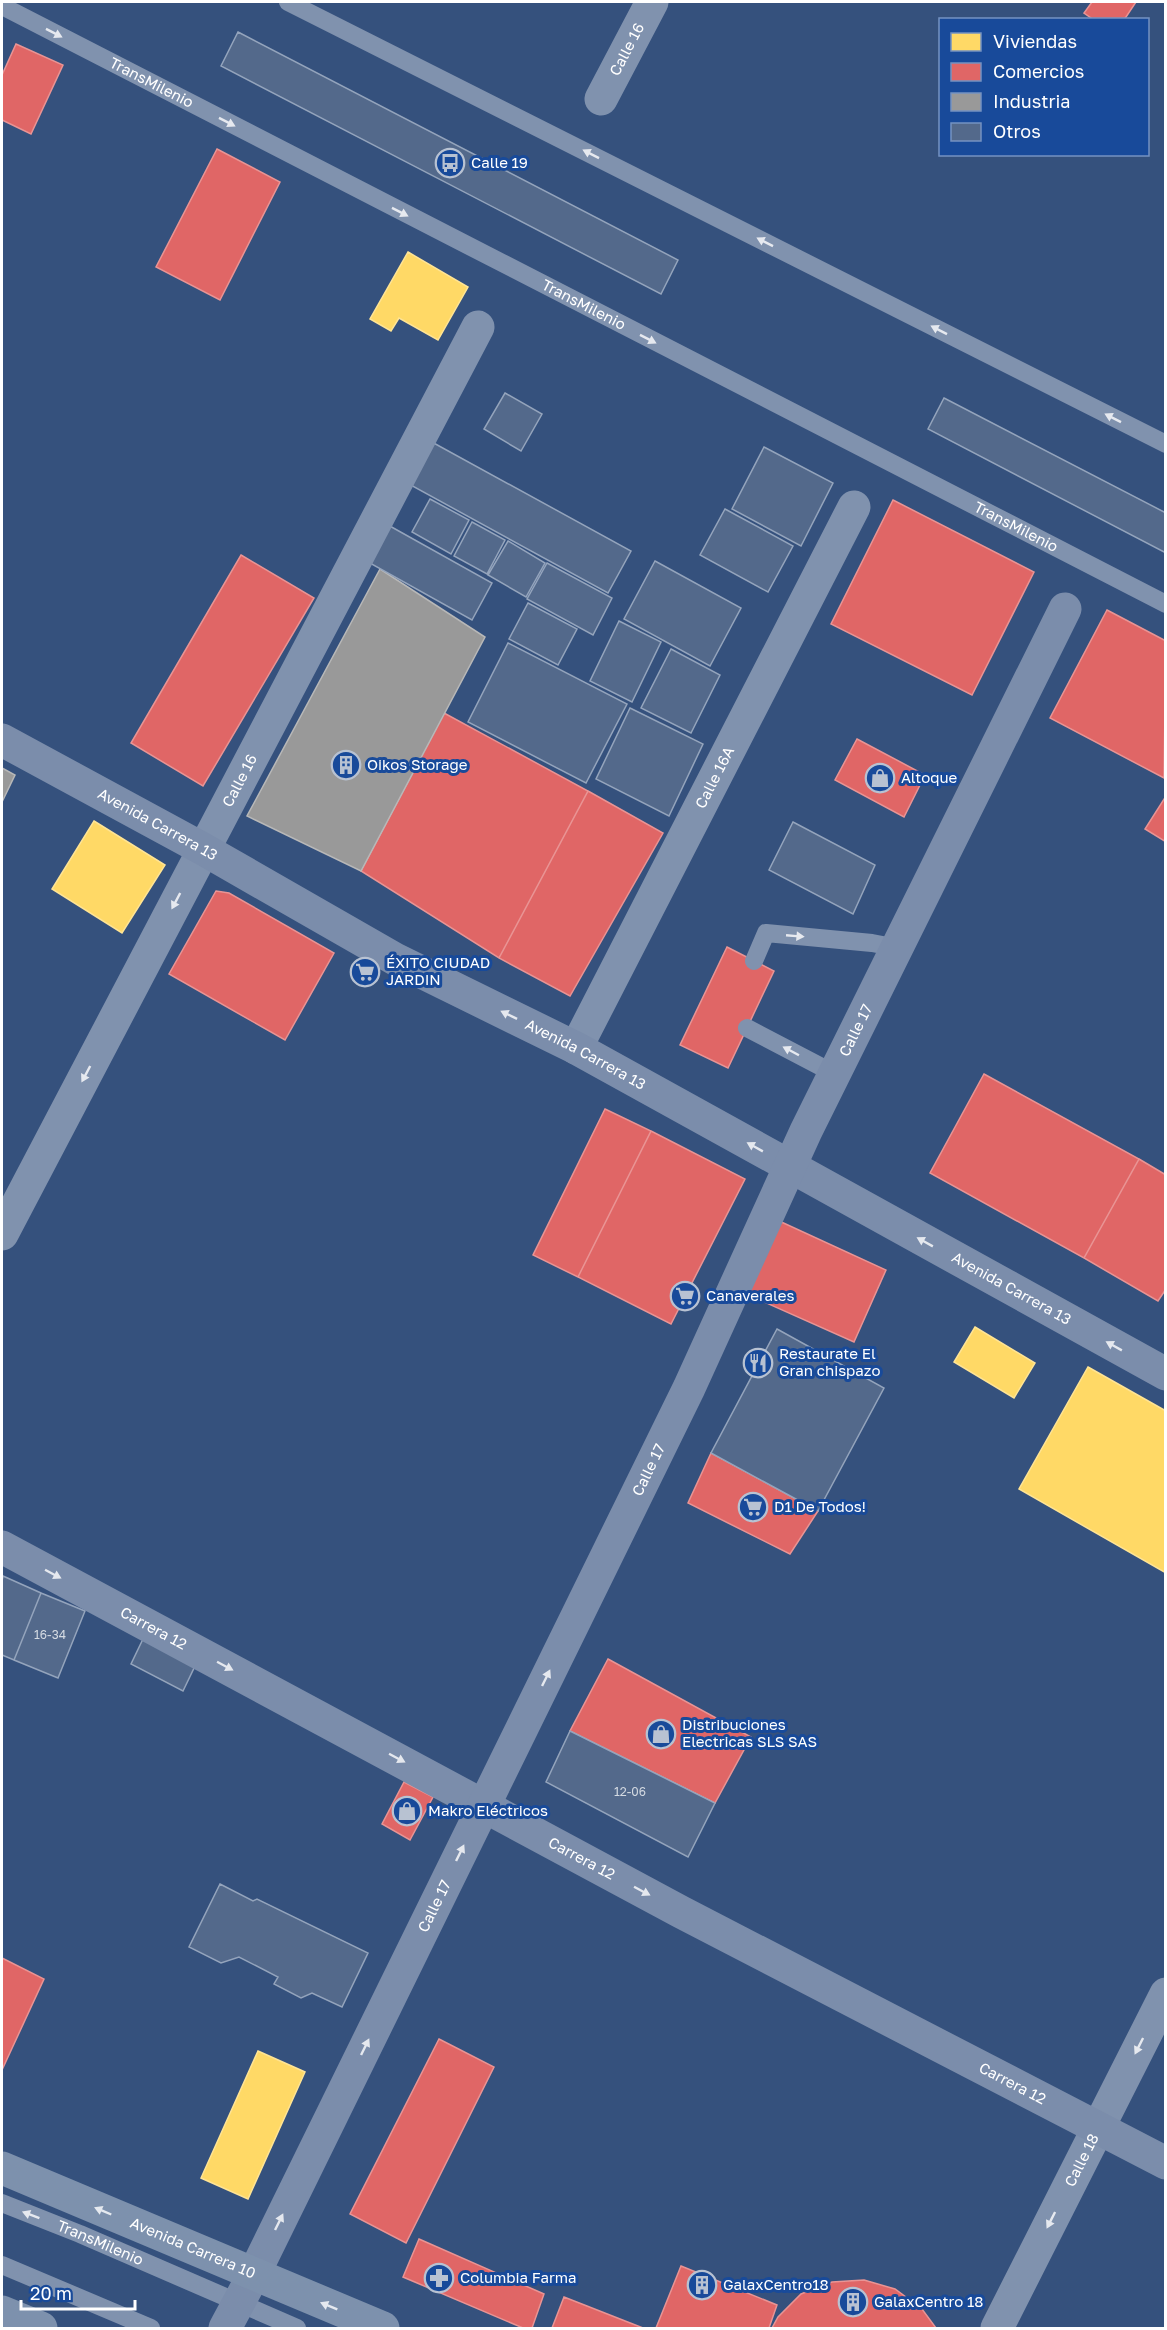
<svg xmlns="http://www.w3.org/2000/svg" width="1167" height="2330" font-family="'Golos Text',sans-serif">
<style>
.homes{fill:#ffd966;stroke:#ffe494;stroke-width:1.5}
.shops{fill:#e06666;stroke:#e99494;stroke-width:1.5}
.industry{fill:#999;stroke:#b8b8b8;stroke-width:1.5}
.building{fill:#53698b;stroke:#94a4bc;stroke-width:1.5}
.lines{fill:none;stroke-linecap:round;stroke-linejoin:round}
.lane{stroke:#8092ae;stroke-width:18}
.street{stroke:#8092ae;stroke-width:33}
.secondary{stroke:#7b8dab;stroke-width:33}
.primary{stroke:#7d91ad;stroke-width:33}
.oneway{fill:#e6e9ef}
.oneway2{fill:#e5e8ee}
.oneway3{fill:#e5e9ef}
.labels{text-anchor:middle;stroke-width:6;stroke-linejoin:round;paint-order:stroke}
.number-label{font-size:12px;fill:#d4dae2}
.street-label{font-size:15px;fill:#fff;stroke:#184a9a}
.poi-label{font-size:15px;fill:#fff;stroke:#184a9a;text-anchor:start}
</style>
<rect width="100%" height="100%" fill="#35517d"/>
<path class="homes" d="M 408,252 L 468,287 L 438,340 L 399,318 L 391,331 L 370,319 Z
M 94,821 L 165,865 L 122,933 L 52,889 Z
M 975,1327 L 1035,1363 L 1014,1398 L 954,1362 Z
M 1088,1367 L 1166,1411 L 1166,1573 L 1019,1489 Z
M 258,2051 L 305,2072 L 248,2199 L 201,2178 Z"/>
<path class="shops" d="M 1092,2 L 1136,2 L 1124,20 L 1094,20 L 1084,13 Z
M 16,44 L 63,65 L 31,134 L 2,120 L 2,75 Z
M 217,149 L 280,182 L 220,300 L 156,267 Z
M 893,500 L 1034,572 L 972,695 L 831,624 Z
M 241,555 L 314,598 L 203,786 L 131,743 Z
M 1107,610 L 1166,641 L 1164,778 L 1050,718 Z
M 444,713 L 588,791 L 499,958 L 361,871 Z
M 857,739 L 925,775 L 904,817 L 835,780 Z
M 588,791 L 663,833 L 570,996 L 499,958 Z
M 1166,796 L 1166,842 L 1145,829 Z
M 216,891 L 229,893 L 334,953 L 285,1040 L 169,974 Z
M 727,947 L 774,971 L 728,1068 L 680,1045 Z
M 984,1074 L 1139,1159 L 1084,1258 L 930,1173 Z
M 605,1109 L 651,1131 L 578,1277 L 533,1255 Z
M 651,1131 L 745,1179 L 671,1324 L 578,1277 Z
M 1139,1159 L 1166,1175 L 1166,1289 L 1158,1301 L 1084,1258 Z
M 777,1220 L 886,1270 L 854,1342 L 744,1293 Z
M 711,1453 L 818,1511 L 790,1554 L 688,1503 Z
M 608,1659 L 751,1737 L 715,1803 L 570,1731 Z
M 404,1782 L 433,1797 L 410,1840 L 382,1824 Z
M 2,1958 L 44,1979 L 2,2070 Z
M 439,2039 L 494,2067 L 406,2243 L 350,2214 Z
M 419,2239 L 544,2294 L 532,2328 L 523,2328 L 403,2277 Z
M 681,2266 L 777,2305 L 769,2328 L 656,2328 Z
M 864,2280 L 895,2289 L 922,2309 L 936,2328 L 772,2328 L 778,2317 L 801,2294 L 832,2282 Z
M 564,2297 L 643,2328 L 552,2328 Z"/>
<path class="industry" d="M 380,569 L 485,637 L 361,871 L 247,816 Z
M 2,768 L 15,775 L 2,802 Z"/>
<path class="building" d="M 238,32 L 678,260 L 661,294 L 221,66 Z
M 505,393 L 542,414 L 521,451 L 484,429 Z
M 944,398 L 1166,513 L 1166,553 L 928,429 Z
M 430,441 L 631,551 L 608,593 L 407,483 Z
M 764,447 L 833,483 L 801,546 L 732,509 Z
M 430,499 L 469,520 L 451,554 L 412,532 Z
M 725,509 L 793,546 L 768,592 L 700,555 Z
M 472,522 L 505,540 L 487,574 L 454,556 Z
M 388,525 L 492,583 L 472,620 L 368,562 Z
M 508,541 L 545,563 L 526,597 L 488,575 Z
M 655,561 L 741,608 L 710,666 L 624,619 Z
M 547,563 L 612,598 L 593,635 L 527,599 Z
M 528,603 L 577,629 L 558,665 L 509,639 Z
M 619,621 L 661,642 L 632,702 L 590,681 Z
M 508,643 L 627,704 L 586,783 L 468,722 Z
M 671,649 L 720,675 L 691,733 L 641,708 Z
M 630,708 L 703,744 L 669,816 L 596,779 Z
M 793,822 L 875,865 L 853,914 L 769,870 Z
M 777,1329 L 884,1388 L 818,1511 L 711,1453 Z
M 3,1576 L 41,1593 L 14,1660 L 2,1655 L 2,1581 Z
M 41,1593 L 85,1611 L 58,1678 L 14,1660 Z
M 143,1639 L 195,1666 L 183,1691 L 131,1664 Z
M 570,1731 L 715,1803 L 688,1857 L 546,1782 Z
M 220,1884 L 253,1901 L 257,1899 L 368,1953 L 342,2007 L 312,1993 L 301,1998 L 274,1984 L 278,1977 L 239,1957 L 221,1963 L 189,1947 Z"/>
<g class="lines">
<g class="lane">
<path d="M 288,2 L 1166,444"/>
<path id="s1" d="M 2,6 L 1166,604"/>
<path d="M 754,961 L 766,933 L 872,943 L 898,948"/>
<path d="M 747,1028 L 835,1074"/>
<path id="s2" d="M 2,2203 L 80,2234 L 297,2328"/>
<path d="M 2,2265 L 151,2328"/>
</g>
<g class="street">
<path id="s3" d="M 601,99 L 652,2"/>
<path id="s4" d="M 576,1048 L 854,507"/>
<path id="s5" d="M 2,1234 L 478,327"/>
<path id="s6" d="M 997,2328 L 1166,1994"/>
</g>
<g class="secondary">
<path id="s7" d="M 2,740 L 203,849 L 395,959 L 576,1048 L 1166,1374"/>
<path id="s8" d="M 2,1547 L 681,1912 L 1166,2163"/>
<path id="s9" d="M 225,2328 L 254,2274 L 689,1388 L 806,1131 L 1065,609"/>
</g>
<g class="primary">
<path id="s10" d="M 2,2168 L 383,2328"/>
<path d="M 2,2312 L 41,2328"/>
</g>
</g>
<defs><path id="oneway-solid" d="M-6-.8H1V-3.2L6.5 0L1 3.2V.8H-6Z" transform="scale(1.5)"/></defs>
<g class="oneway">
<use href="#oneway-solid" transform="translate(54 33) rotate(27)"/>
<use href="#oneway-solid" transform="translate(227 122) rotate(27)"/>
<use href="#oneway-solid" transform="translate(591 154) rotate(-153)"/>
<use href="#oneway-solid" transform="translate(400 212) rotate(27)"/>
<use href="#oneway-solid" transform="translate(765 242) rotate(-153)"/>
<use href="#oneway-solid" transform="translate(939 330) rotate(-153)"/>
<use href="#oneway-solid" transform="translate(648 339) rotate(27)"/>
<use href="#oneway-solid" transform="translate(1113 418) rotate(-153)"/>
<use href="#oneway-solid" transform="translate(176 901) rotate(118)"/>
<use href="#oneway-solid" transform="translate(795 936) rotate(5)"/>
<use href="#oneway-solid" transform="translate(791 1051) rotate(-152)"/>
<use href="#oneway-solid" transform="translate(86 1074) rotate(118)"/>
<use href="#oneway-solid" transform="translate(1139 2046) rotate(117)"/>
<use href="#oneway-solid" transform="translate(31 2215) rotate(-159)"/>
<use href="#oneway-solid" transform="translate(1051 2220) rotate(117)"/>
</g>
<g class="oneway2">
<use href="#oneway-solid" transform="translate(509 1015) rotate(-154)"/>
<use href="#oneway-solid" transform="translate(755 1147) rotate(-151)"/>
<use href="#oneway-solid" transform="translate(925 1242) rotate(-151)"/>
<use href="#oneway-solid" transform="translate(1114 1346) rotate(-151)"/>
<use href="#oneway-solid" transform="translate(53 1574) rotate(28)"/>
<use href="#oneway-solid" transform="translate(225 1666) rotate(28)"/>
<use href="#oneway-solid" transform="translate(546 1678) rotate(-64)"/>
<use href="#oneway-solid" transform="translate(397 1758) rotate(28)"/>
<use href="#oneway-solid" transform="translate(460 1853) rotate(-64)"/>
<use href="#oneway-solid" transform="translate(642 1891) rotate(28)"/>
<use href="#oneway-solid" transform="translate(365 2047) rotate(-64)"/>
<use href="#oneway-solid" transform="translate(279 2222) rotate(-64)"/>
</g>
<g class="oneway3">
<use href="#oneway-solid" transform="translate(103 2211) rotate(-157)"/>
<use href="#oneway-solid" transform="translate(329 2306) rotate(-158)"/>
</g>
<defs>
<g id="bus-ring" transform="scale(1.5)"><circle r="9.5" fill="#184a9a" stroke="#b8c2d2" stroke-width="1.5"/><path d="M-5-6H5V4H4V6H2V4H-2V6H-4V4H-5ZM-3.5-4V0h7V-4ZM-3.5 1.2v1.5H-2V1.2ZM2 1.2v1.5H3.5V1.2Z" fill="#b8c2d2"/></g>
<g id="building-ring" transform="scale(1.5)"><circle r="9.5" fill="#184a9a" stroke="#b8c2d2" stroke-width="1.5"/><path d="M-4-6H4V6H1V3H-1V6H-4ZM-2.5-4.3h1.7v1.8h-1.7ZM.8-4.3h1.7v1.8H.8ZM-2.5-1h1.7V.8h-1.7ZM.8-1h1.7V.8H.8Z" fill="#b8c2d2"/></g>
<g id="shop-ring" transform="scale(1.5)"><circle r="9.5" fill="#184a9a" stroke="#b8c2d2" stroke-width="1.5"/><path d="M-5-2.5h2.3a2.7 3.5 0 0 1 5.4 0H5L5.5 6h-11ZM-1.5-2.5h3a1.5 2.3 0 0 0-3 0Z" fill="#b8c2d2"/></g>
<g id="supermarket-ring" transform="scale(1.5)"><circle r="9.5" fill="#184a9a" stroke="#b8c2d2" stroke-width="1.5"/><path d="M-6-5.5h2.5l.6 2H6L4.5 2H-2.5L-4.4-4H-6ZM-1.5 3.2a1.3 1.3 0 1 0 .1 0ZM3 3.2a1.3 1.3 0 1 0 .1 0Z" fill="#b8c2d2"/></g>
<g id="restaurant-ring" transform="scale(1.5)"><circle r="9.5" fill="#184a9a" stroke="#b8c2d2" stroke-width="1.5"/><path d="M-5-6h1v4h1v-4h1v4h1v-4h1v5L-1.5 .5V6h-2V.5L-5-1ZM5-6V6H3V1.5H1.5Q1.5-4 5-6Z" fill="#b8c2d2"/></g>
<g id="pharmacy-ring" transform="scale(1.5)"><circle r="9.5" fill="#184a9a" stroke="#b8c2d2" stroke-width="1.5"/><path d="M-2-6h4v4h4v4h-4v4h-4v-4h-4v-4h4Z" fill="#b8c2d2"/></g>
</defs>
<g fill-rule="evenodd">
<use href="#bus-ring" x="450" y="163"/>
<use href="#building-ring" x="346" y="765"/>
<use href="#shop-ring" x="880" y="778"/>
<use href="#supermarket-ring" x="365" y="972"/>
<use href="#supermarket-ring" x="685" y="1296"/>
<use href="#restaurant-ring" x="758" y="1363"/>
<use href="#supermarket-ring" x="753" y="1507"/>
<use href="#shop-ring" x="661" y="1734"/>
<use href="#shop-ring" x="407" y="1811"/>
<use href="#pharmacy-ring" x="439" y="2278"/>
<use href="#building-ring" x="702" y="2285"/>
<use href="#building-ring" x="853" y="2302"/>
</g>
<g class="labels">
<g class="number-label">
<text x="50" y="1639">16-34</text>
<text x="630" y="1796">12-06</text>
</g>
<g class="street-label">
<text dy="5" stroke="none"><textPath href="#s3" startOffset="56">Calle 16</textPath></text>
<text dy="5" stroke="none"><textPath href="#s1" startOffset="168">TransMilenio</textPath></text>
<text dy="5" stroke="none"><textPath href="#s1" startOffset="654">TransMilenio</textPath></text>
<text dy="5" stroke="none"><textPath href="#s1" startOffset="1140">TransMilenio</textPath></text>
<text dy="5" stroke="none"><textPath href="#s4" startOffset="304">Calle 16A</textPath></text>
<text dy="5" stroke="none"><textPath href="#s5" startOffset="512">Calle 16</textPath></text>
<text dy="5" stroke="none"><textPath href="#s7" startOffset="177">Avenida Carrera 13</textPath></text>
<text dy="5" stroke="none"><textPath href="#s9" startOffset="1443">Calle 17</textPath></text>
<text dy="5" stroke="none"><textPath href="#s7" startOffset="663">Avenida Carrera 13</textPath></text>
<text dy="5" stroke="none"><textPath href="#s7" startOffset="1149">Avenida Carrera 13</textPath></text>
<text dy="5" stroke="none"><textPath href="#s9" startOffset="957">Calle 17</textPath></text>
<text dy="5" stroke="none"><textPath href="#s8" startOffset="172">Carrera 12</textPath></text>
<text dy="5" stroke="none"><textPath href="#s8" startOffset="658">Carrera 12</textPath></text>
<text dy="5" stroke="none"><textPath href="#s9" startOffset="471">Calle 17</textPath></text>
<text dy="5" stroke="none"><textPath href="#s8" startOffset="1144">Carrera 12</textPath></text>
<text dy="5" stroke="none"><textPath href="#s6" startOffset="188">Calle 18</textPath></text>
<text dy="5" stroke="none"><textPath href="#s2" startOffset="106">TransMilenio</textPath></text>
<text dy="5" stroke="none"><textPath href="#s10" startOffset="207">Avenida Carrera 10</textPath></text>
</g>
<g class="poi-label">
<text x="471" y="168">Calle 19</text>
<text x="367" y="770">Oikos Storage</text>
<text x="901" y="783">Altoque</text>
<text x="386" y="968">ÉXITO CIUDAD<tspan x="386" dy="17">JARDIN</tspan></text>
<text x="706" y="1301">Canaverales</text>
<text x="779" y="1359">Restaurate El<tspan x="779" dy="17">Gran chispazo</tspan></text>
<text x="774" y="1512">D1 De Todos!</text>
<text x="682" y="1730">Distribuciones<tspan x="682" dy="17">Electricas SLS SAS</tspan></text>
<text x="428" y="1816">Makro Eléctricos</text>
<text x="460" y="2283">Columbia Farma</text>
<text x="723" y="2290">GalaxCentro18</text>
<text x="874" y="2307">GalaxCentro 18</text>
</g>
</g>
<rect width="1167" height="2330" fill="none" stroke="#ffffff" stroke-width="6"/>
<rect x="939" y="18" width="210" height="138" fill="#184a9a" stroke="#7492c2" stroke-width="1.5"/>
<rect x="951" y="33" width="30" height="18" fill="#ffd966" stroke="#7492c2" stroke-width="1.5"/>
<text x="993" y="48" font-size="18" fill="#ffffff">Viviendas</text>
<rect x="951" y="63" width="30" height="18" fill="#e06666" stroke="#7492c2" stroke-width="1.5"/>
<text x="993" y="78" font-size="18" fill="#ffffff">Comercios</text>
<rect x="951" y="93" width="30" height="18" fill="#999999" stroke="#7492c2" stroke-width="1.5"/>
<text x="993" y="108" font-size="18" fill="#ffffff">Industria</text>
<rect x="951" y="123" width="30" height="18" fill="#53698b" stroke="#7492c2" stroke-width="1.5"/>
<text x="993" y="138" font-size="18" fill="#ffffff">Otros</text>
<path d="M21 2300v9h114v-9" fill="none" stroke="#ffffff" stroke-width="3"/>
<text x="30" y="2300" font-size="18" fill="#ffffff" stroke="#184a9a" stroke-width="4.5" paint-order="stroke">20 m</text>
</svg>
